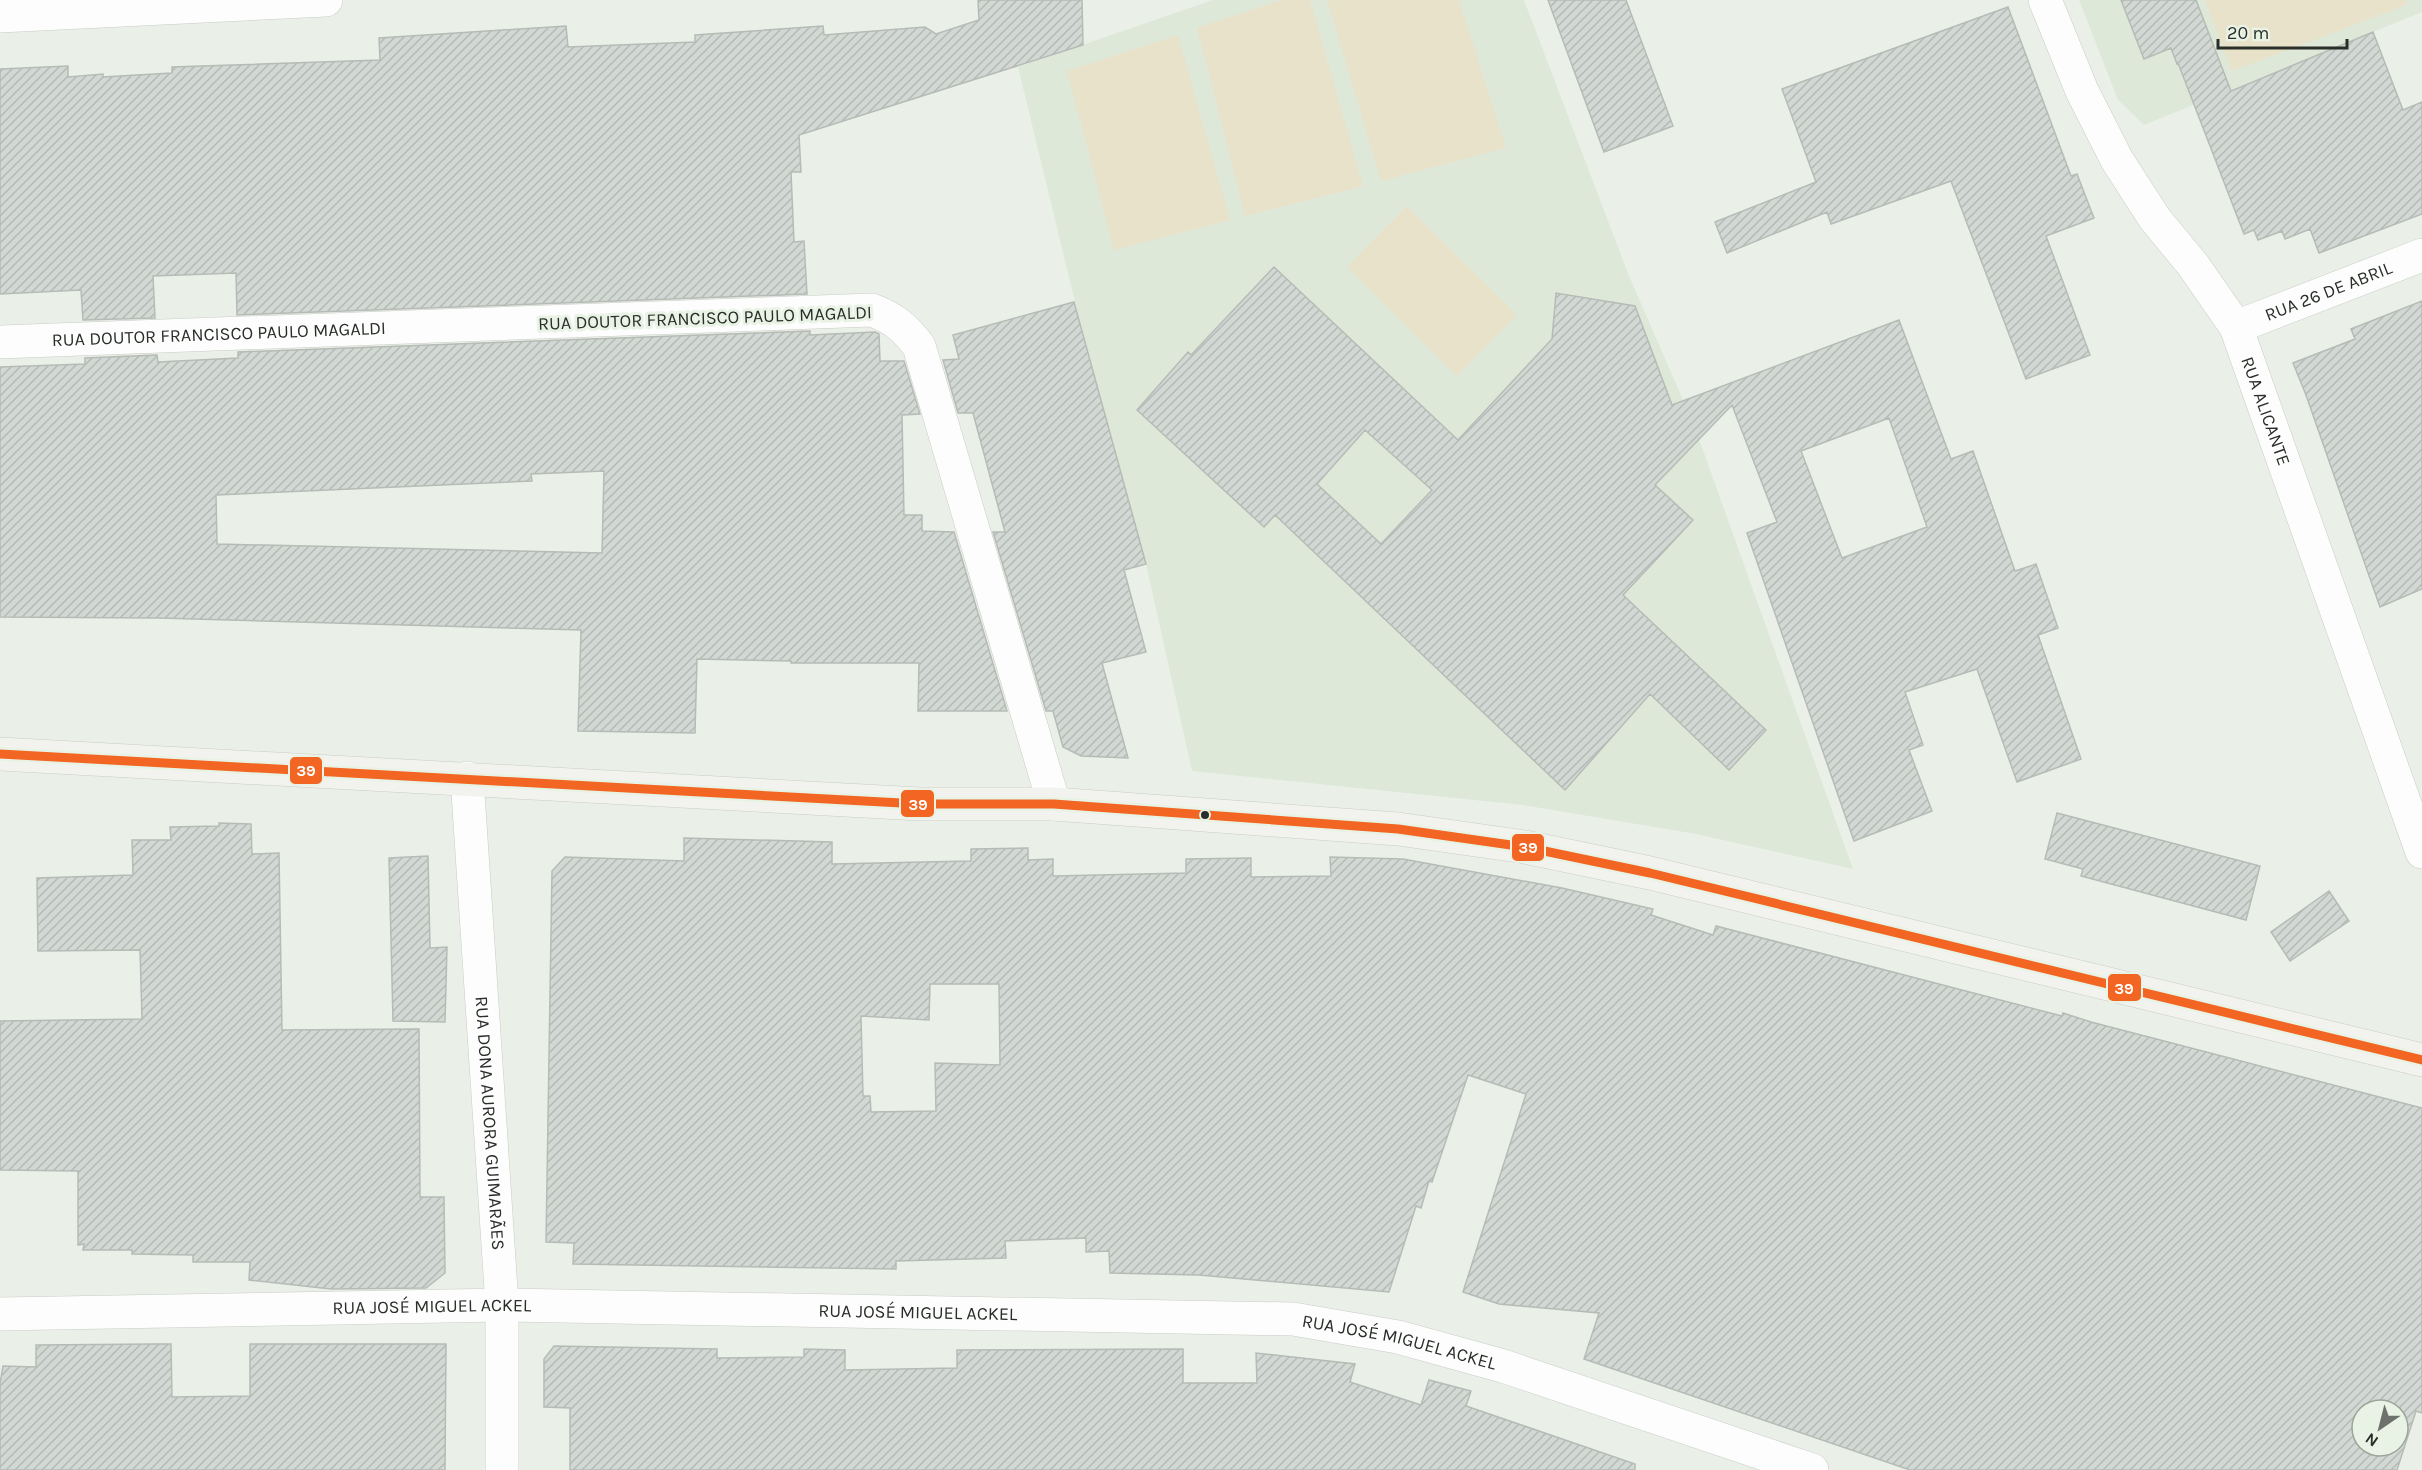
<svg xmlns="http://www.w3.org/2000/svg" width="2422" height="1470" font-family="Karla,sans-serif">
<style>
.built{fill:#dde8d9}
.green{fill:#e9e2ca}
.building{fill:url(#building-hatch);stroke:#b6bbb6;stroke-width:1.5;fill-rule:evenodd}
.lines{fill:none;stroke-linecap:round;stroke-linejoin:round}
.minor-casing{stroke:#c8ccc6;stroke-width:34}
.secondary-casing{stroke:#c8ccc6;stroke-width:34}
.minor{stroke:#fcfdfc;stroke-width:33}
.secondary{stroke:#f2f3ef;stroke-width:33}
.bus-1-casing{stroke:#e9f3e5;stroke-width:14}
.bus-1{stroke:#f26522;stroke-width:9}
.bus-dot{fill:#2a2e29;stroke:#e9f3e5;stroke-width:2}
.labels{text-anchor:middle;stroke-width:6;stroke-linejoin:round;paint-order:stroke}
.street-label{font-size:18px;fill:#2a2e29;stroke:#e9f3e5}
.line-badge{stroke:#e9f3e5;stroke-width:2}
.badge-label{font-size:16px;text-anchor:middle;font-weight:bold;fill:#fff}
</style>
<defs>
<pattern id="building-hatch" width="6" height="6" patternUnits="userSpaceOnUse" patternTransform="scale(1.5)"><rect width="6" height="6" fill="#d2d8d3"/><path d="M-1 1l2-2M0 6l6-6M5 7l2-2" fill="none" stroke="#b4bab5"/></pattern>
</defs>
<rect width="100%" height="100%" fill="#eaf0e8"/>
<path class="built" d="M 1213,0 L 1524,0 L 1629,276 L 1694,425 L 1853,869 L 1696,834 L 1523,805 L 1192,771 L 1146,564 L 1075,302 L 1018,67 Z
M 2079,0 L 2422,0 L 2422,12 L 2144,125 L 2118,100 Z"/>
<path class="green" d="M 1282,0 L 1310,0 L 1363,186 L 1245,216 L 1197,28 Z
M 1327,0 L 1459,0 L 1506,148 L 1381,181 Z
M 2205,0 L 2406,0 L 2407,5 L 2232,71 Z
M 1178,35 L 1230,220 L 1114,250 L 1067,71 Z
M 1407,206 L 1517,315 L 1457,376 L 1347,267 Z"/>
<path class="building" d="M 978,0 L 1082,0 L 1083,45 L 799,135 L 801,172 L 791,172 L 794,242 L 804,241 L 807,294 L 237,315 L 236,273 L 153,276 L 155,318 L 83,320 L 81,290 L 0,294 L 0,69 L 68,66 L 68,77 L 103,74 L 103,77 L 172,73 L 172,67 L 380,60 L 379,38 L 566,26 L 568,47 L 695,42 L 695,35 L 823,26 L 824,35 L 925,27 L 936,34 L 979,20 Z
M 1548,0 L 1626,0 L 1673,126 L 1604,152 Z
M 2121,0 L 2196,0 L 2231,91 L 2373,32 L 2403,110 L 2422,102 L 2422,214 L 2319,253 L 2310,229 L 2285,239 L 2282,231 L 2258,240 L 2254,230 L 2244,234 L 2178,63 L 2177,64 L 2171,48 L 2144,59 Z
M 2008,7 L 2071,176 L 2077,174 L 2094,218 L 2046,236 L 2090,355 L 2026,379 L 1951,181 L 1831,224 L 1827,212 L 1727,253 L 1715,222 L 1816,182 L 1782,89 Z
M 1274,267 L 1458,440 L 1552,339 L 1556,293 L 1635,306 L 1672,405 L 1899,320 L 1951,459 L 1973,451 L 2015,571 L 2036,564 L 2058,628 L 2038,635 L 2081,759 L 2017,782 L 1977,669 L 1905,692 L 1923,745 L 1909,750 L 1932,811 L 1854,841 L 1747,533 L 1777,522 L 1732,405 L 1655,485 L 1693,520 L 1623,595 L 1766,730 L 1729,770 L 1650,694 L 1565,790 L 1275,515 L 1264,527 L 1137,410 L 1188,352 L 1191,355 ZM 1889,418 L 1927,527 L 1842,558 L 1801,451 ZM 1365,430 L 1432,490 L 1381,544 L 1317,484 Z
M 2422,301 L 2422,589 L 2380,607 L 2306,395 L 2293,363 L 2355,339 L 2351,329 Z
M 1074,302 L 1146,564 L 1124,570 L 1146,652 L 1102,663 L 1128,758 L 1081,756 L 1063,747 L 1053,711 L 1046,711 L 993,532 L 1005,532 L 973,413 L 958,413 L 943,360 L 959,359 L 953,335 Z
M 810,331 L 810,335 L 875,332 L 879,334 L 880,361 L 904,361 L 920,414 L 902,415 L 904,515 L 922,515 L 922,531 L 954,532 L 1007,711 L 918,711 L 919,663 L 791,663 L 791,661 L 697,659 L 695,733 L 578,731 L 581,630 L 158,618 L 0,617 L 0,367 L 85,364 L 85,358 L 157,355 L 158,362 L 238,358 L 238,352 ZM 604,471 L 602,553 L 217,544 L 216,495 L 532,481 L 531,474 Z
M 2057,813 L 2260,866 L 2246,920 L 2081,876 L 2083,869 L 2045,859 Z
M 219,823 L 251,824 L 252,854 L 279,853 L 282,1030 L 419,1029 L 420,1197 L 444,1197 L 445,1273 L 426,1288 L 331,1289 L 249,1280 L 250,1262 L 193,1262 L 193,1255 L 132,1254 L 132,1250 L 83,1250 L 84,1244 L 78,1245 L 78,1171 L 0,1170 L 0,1021 L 142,1019 L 140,950 L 38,951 L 37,878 L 133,875 L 132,840 L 171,840 L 170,827 L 219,826 Z
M 684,838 L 832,842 L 832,864 L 971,861 L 971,849 L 1028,848 L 1028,860 L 1053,859 L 1053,876 L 1186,873 L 1186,859 L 1251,858 L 1251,877 L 1331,876 L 1330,857 L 1403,859 L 1562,888 L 1653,909 L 1651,915 L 1713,935 L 1716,926 L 2062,1016 L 2063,1013 L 2091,1022 L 2422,1108 L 2422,1413 L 2416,1411 L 2397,1470 L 1910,1470 L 1584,1359 L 1599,1313 L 1499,1304 L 1463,1292 L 1526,1094 L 1468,1075 L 1432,1182 L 1429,1181 L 1421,1208 L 1416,1206 L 1389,1292 L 1199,1275 L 1110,1273 L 1109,1251 L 1086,1252 L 1086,1238 L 1005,1241 L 1006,1258 L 896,1261 L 896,1269 L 573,1264 L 574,1243 L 546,1242 L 552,871 L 565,857 L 684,861 ZM 930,984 L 999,984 L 1000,1065 L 935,1063 L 936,1111 L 871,1112 L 870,1096 L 863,1096 L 861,1016 L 929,1020 ZM 2362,1410 L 2398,1410 L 2398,1446 L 2362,1446 Z
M 428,856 L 430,948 L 447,947 L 445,1022 L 393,1021 L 389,858 Z
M 2329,891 L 2349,921 L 2290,961 L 2271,932 Z
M 154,1344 L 171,1344 L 172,1397 L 250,1396 L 250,1344 L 446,1344 L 445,1470 L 0,1470 L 0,1383 L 3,1366 L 36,1367 L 36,1345 Z
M 554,1346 L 717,1349 L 717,1358 L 804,1357 L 804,1349 L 845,1350 L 845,1370 L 957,1368 L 957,1350 L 1183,1349 L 1183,1383 L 1257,1383 L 1256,1353 L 1355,1364 L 1350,1382 L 1421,1405 L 1429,1380 L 1471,1391 L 1466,1406 L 1635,1464 L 1635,1470 L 570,1470 L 570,1408 L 544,1407 L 544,1359 Z"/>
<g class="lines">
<g class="minor-casing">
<g id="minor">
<path id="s1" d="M 2045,0 L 2082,91 L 2117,160 L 2155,219 L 2193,265 L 2236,327 L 2422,852"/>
<path d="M 0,16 L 326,0"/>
<path id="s2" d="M 2236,327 L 2422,255"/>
<path id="s3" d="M 0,342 L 872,310 C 895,319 904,327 919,346 L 1054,804"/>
<path id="s4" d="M 467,778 L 502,1305 L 502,1470"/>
<path id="s5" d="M 0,1314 L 502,1305 L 1293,1319 L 1398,1337 L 1503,1366 L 1812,1470"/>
</g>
</g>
<g class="secondary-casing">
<path id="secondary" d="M 0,754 L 920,804 L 1054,804 L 1398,829 L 1525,847 L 1650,873 L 2422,1060"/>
</g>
<use href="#minor" class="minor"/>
<use href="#secondary" class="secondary"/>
<g class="bus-1-casing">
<path id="bus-1" d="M 0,754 L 920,804 L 1054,804 L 1398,829 L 1525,847 L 1650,873 L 2422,1060"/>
</g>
<use href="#bus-1" class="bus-1"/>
</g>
<circle class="bus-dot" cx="1205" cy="815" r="5"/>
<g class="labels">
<g class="street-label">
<text dy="6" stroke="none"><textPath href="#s2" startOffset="99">RUA 26 DE ABRIL</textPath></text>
<text transform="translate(705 318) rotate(-2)" y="6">RUA DOUTOR FRANCISCO PAULO MAGALDI</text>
<text dy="6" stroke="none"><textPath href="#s3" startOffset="219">RUA DOUTOR FRANCISCO PAULO MAGALDI</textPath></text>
<text dy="6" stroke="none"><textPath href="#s1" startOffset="470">RUA ALICANTE</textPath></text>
<text dy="6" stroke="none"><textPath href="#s4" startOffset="346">RUA DONA AURORA GUIMARÃES</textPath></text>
<text dy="6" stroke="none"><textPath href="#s5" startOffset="432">RUA JOSÉ MIGUEL ACKEL</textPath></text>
<text dy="6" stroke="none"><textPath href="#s5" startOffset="918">RUA JOSÉ MIGUEL ACKEL</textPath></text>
<text dy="6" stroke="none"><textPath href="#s5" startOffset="1402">RUA JOSÉ MIGUEL ACKEL</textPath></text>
</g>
</g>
<g class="line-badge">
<rect x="289" y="756" width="34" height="29" rx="6" fill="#f26522"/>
<rect x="900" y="789" width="35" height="29" rx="6" fill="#f26522"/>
<rect x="1511" y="833" width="34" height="29" rx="6" fill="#f26522"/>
<rect x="2107" y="973" width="35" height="29" rx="6" fill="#f26522"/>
</g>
<g class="badge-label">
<text x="306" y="776">39</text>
<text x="918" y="810">39</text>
<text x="1528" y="853">39</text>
<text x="2124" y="994">39</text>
</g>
<g transform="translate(2380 1428) rotate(215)"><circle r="28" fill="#e9f3e5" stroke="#9da49a" stroke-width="1.5"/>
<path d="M0-4.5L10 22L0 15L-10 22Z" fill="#6d726c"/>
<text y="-9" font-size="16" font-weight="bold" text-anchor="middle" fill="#2a2e29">N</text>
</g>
<path d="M2218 39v9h129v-9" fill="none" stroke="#2a2e29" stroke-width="3"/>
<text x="2227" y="39" font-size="18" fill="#2a2e29" stroke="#e9f3e5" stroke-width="4.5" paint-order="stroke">20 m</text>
</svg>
